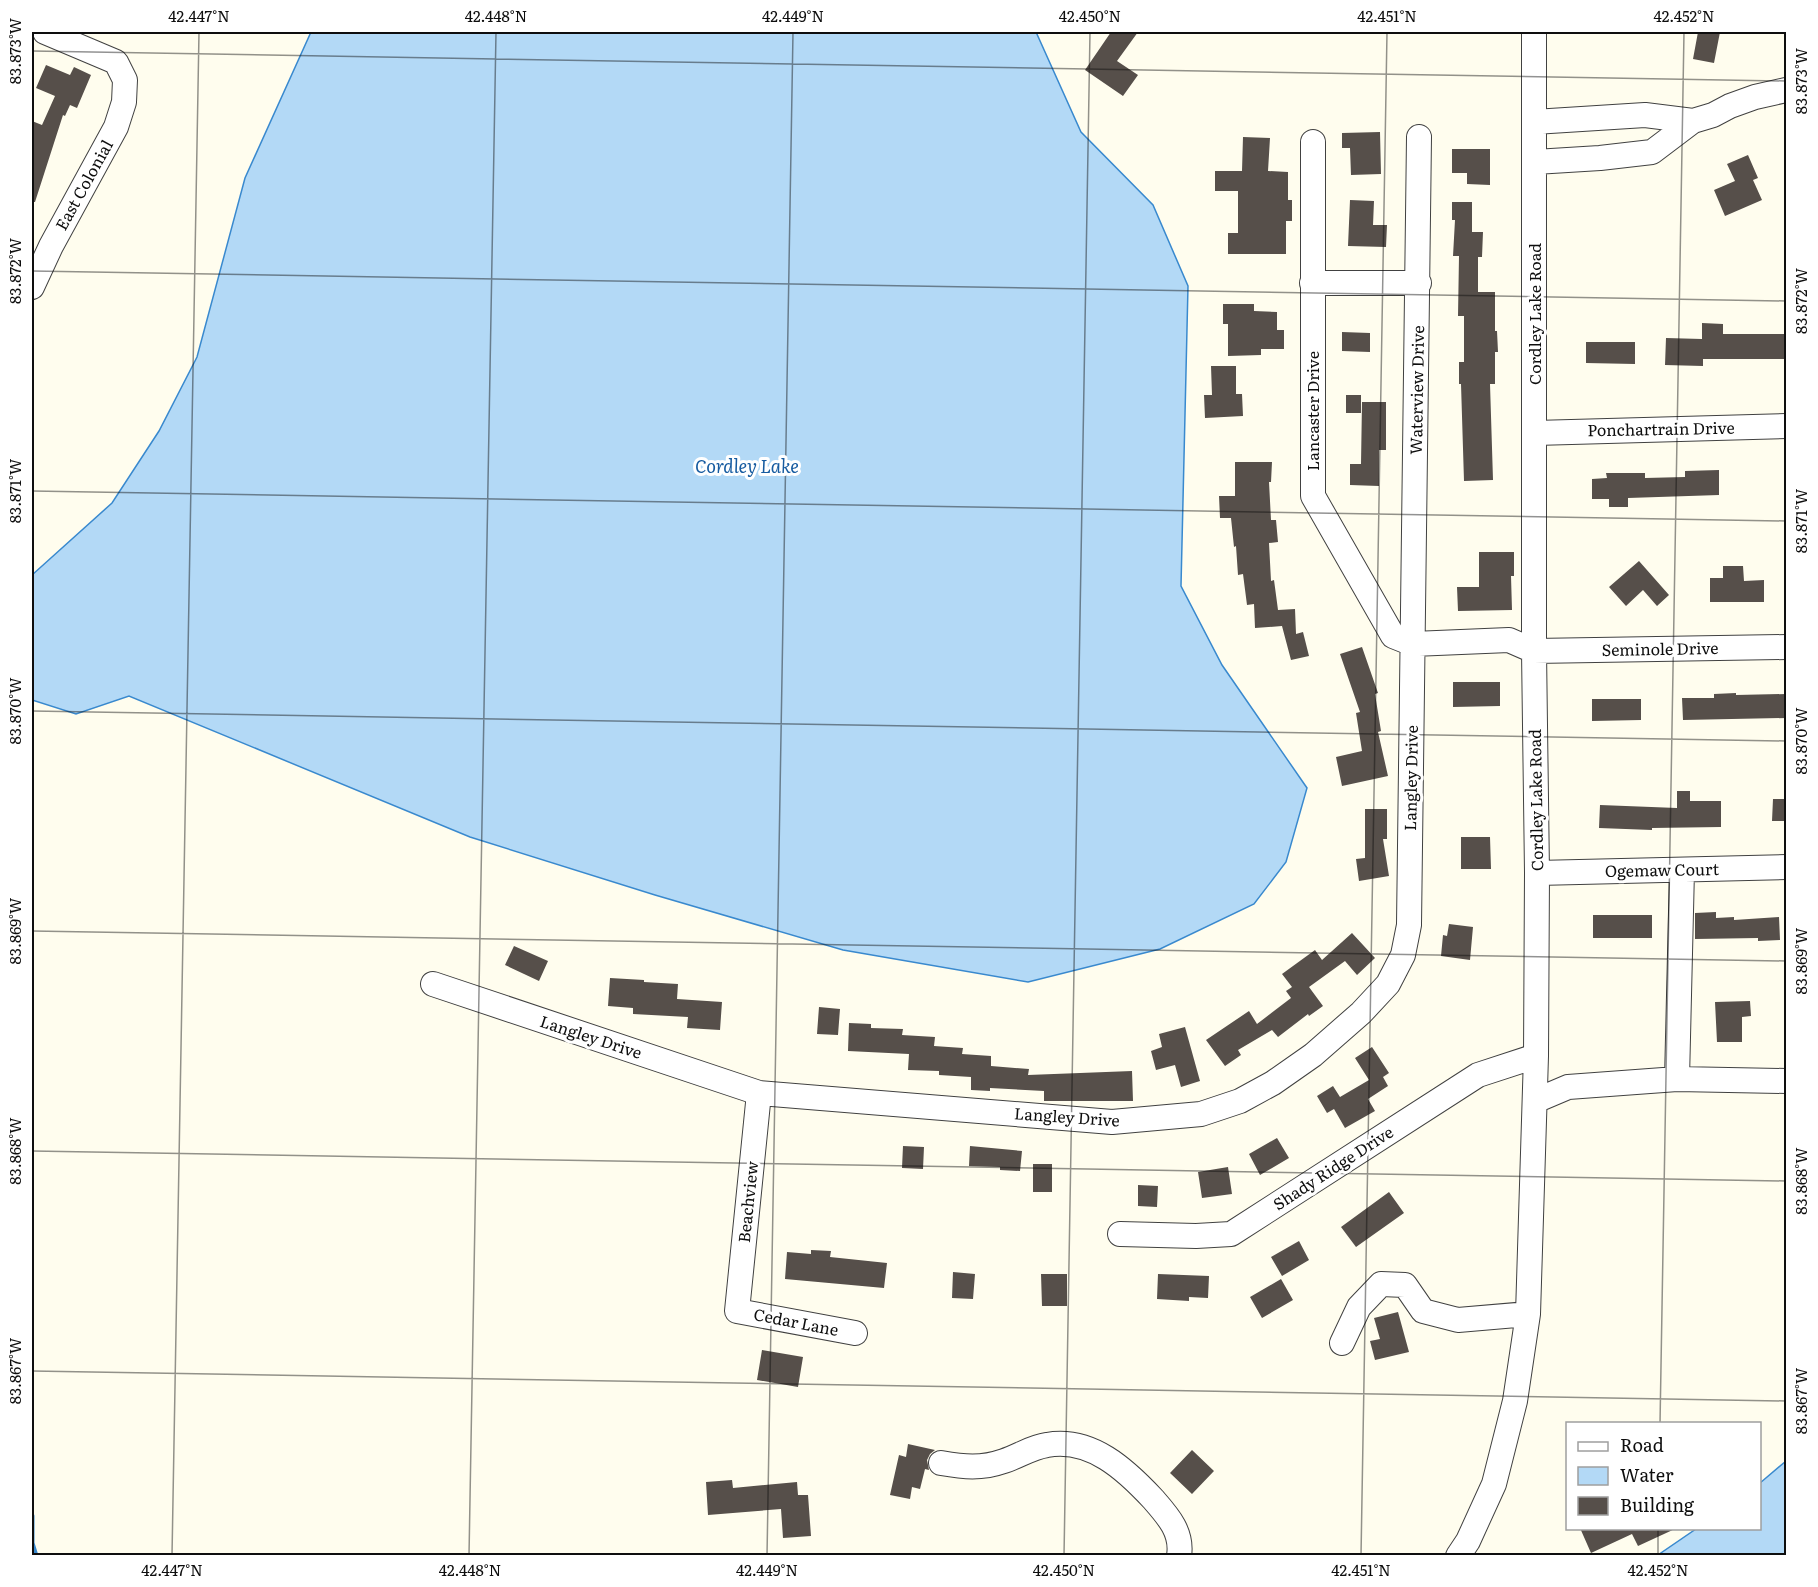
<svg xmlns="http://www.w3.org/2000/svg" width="1818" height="1587" font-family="Literata,serif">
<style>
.water{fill:#b3d9f6;stroke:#3989ce;stroke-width:1.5}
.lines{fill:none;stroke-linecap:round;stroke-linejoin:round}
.stream{stroke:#3989ce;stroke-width:5}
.building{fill:#564f4a}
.minor-casing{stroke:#414141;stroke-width:26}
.minor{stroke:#fff;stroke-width:24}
.ticks{fill:none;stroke:#0e0e0e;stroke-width:1.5;stroke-opacity:0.45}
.labels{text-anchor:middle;stroke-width:6;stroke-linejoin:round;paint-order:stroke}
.street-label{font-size:16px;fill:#0e0e0e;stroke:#fff}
.water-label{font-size:18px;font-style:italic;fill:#165ba0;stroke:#fff}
.neatline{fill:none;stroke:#0e0e0e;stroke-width:2}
.ticks-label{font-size:15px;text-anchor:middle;fill:#0e0e0e}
</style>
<rect width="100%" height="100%" fill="#fffdee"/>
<path class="water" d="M 311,32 L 1036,32 L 1081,132 L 1153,205 L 1188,286 L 1181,586 L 1222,665 L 1307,788 L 1286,862 L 1254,904 L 1160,949 L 1028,982 L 843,950 L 655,895 L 470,837 L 129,696 L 76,714 L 32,700 L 32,575 L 112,503 L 159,431 L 197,357 L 245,178 Z
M 1786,1461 L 1786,1555 L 1658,1555 L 1696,1529 L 1760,1528 L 1760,1483 Z"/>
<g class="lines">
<path class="stream" d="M 32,1516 L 32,1543 L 36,1556"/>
</g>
<path class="building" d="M 1111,32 L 1138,32 L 1117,61 L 1138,75 L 1123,96 L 1085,70 Z
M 1698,32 L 1720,32 L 1714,63 L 1693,59 Z
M 46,65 L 70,75 L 74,67 L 91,75 L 77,108 L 70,105 L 65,116 L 63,115 L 35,202 L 32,202 L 32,121 L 42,125 L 55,96 L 36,88 Z
M 1380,132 L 1381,174 L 1351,175 L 1350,148 L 1342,148 L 1342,133 Z
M 1243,137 L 1270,138 L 1268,171 L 1288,172 L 1288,200 L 1292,200 L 1292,221 L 1286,221 L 1286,254 L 1228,254 L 1228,233 L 1238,233 L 1238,191 L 1215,191 L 1215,171 L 1242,171 Z
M 1452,149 L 1490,149 L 1490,185 L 1467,184 L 1467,173 L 1452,173 Z
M 1748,155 L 1758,178 L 1753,180 L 1762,200 L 1725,216 L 1714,190 L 1735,181 L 1727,164 Z
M 1350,200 L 1374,201 L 1373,225 L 1387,225 L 1386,247 L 1348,246 Z
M 1452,202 L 1472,202 L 1472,232 L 1483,232 L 1482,257 L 1478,257 L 1478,292 L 1495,292 L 1495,331 L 1497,331 L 1498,352 L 1495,352 L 1495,384 L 1490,384 L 1493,480 L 1464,481 L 1461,384 L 1459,384 L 1459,362 L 1464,362 L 1464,316 L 1458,316 L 1459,256 L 1453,256 L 1455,220 L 1452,220 Z
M 1223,304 L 1254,304 L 1254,311 L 1277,312 L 1277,330 L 1284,330 L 1284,349 L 1261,349 L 1261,355 L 1228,356 L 1228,324 L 1223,324 Z
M 1702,323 L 1723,324 L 1723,334 L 1786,334 L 1786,359 L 1703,359 L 1703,366 L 1665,365 L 1666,338 L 1702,339 Z
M 1342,332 L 1370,333 L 1370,352 L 1342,351 Z
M 1586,342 L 1635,342 L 1635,364 L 1586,363 Z
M 1211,366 L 1236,366 L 1236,394 L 1242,394 L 1243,416 L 1205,418 L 1204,395 L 1212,395 Z
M 1346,395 L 1361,395 L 1361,413 L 1346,413 Z
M 1362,402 L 1386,402 L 1386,450 L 1379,450 L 1379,486 L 1350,485 L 1350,464 L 1361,464 Z
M 1235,462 L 1272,462 L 1271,482 L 1269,482 L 1271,520 L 1276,520 L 1278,542 L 1269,543 L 1271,581 L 1274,580 L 1278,610 L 1295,609 L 1296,634 L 1303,632 L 1309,656 L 1291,660 L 1282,626 L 1255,628 L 1254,604 L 1247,605 L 1243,574 L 1238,575 L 1236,546 L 1234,547 L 1231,518 L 1220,518 L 1219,496 L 1235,496 Z
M 1719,470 L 1719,495 L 1628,498 L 1628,507 L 1609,507 L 1609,499 L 1592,499 L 1592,479 L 1607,478 L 1606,473 L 1645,473 L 1645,478 L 1685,477 L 1685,471 Z
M 1479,552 L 1514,552 L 1514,576 L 1511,576 L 1512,610 L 1458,611 L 1457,587 L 1479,587 Z
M 1639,561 L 1669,595 L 1657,606 L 1643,590 L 1626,606 L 1609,587 Z
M 1723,566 L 1743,566 L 1744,581 L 1764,580 L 1764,602 L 1710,602 L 1710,578 L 1723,578 Z
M 1362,647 L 1378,693 L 1375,694 L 1381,731 L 1378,732 L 1388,776 L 1342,786 L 1336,757 L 1362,751 L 1356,713 L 1360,712 L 1340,654 Z
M 1453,682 L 1500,682 L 1500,706 L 1453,707 Z
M 1736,693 L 1736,695 L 1786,694 L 1786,718 L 1683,720 L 1682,698 L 1714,698 L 1714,694 Z
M 1592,699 L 1641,699 L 1641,720 L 1592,721 Z
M 1677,791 L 1690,791 L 1690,801 L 1721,801 L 1721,827 L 1652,828 L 1652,830 L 1599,828 L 1600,805 L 1677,808 Z
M 1773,799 L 1786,799 L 1786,821 L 1772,821 Z
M 1365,809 L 1387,809 L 1387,839 L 1383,839 L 1389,876 L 1359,881 L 1356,859 L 1365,858 Z
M 1461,837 L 1490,837 L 1491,869 L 1461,869 Z
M 1716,912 L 1716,918 L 1734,917 L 1734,920 L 1779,917 L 1780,940 L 1758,941 L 1758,938 L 1695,939 L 1695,913 Z
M 1593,915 L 1652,915 L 1652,938 L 1593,938 Z
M 1449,924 L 1473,927 L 1470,960 L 1441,956 L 1443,935 L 1447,936 Z
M 1352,933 L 1375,958 L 1357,975 L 1345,961 L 1309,987 L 1323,1006 L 1309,1016 L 1308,1014 L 1278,1037 L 1272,1030 L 1238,1050 L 1241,1055 L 1225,1066 L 1206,1040 L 1249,1011 L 1257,1024 L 1291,998 L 1286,991 L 1292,987 L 1282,974 L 1315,950 L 1322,960 Z
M 514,946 L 548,961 L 539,981 L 505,965 Z
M 610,978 L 644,980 L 644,982 L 678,984 L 677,999 L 722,1002 L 720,1030 L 687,1028 L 688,1017 L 633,1014 L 633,1008 L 608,1006 Z
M 1750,1001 L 1751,1016 L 1742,1017 L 1742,1042 L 1717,1042 L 1715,1002 Z
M 819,1007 L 840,1009 L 838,1035 L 817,1034 Z
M 849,1023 L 871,1024 L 871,1028 L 903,1029 L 902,1035 L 935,1037 L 934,1046 L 963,1048 L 962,1054 L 991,1056 L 991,1066 L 1029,1069 L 1028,1075 L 1132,1071 L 1133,1101 L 1044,1101 L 1044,1091 L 990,1088 L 990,1091 L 971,1090 L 971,1077 L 939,1075 L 939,1071 L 908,1070 L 909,1054 L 848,1051 Z
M 1185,1027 L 1200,1081 L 1181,1087 L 1175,1065 L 1156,1070 L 1151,1051 L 1162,1047 L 1159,1034 Z
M 1372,1047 L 1389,1073 L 1383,1077 L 1388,1086 L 1368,1099 L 1375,1111 L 1345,1128 L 1334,1109 L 1327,1113 L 1317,1096 L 1333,1086 L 1340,1097 L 1369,1080 L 1355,1058 Z
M 1277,1138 L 1289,1158 L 1260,1175 L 1249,1154 Z
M 903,1146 L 924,1147 L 923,1169 L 902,1168 Z
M 970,1146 L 1022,1151 L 1020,1171 L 1000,1170 L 1000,1167 L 969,1166 Z
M 1033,1164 L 1052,1164 L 1052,1192 L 1033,1192 Z
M 1228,1167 L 1232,1194 L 1202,1198 L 1198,1172 Z
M 1138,1185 L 1158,1186 L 1157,1207 L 1138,1206 Z
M 1389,1192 L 1404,1213 L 1356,1247 L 1341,1227 Z
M 1299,1241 L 1309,1260 L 1282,1276 L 1271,1257 Z
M 811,1250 L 831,1251 L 830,1257 L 887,1263 L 884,1288 L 785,1279 L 787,1252 L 811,1254 Z
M 953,1272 L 975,1274 L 973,1299 L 952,1298 Z
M 1041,1274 L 1067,1274 L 1067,1306 L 1042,1306 Z
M 1158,1274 L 1209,1276 L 1208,1298 L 1189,1297 L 1189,1301 L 1157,1299 Z
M 1281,1279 L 1293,1300 L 1262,1318 L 1250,1297 Z
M 1398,1312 L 1409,1352 L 1375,1360 L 1370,1341 L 1380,1339 L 1374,1318 Z
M 762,1350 L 803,1357 L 798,1387 L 757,1380 Z
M 908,1444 L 935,1450 L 930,1454 L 927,1460 L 929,1470 L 925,1469 L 920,1489 L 912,1487 L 910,1499 L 890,1495 L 899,1455 L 906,1457 Z
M 1192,1450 L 1214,1471 L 1192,1494 L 1170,1473 Z
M 732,1480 L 733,1488 L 797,1482 L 798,1495 L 808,1495 L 811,1536 L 783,1538 L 781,1509 L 708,1515 L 706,1482 Z
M 1580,1528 L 1677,1528 L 1638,1546 L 1632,1534 L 1591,1553 Z"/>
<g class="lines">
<g class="minor-casing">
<path id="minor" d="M 1534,122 L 1645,115 L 1693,121
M 1313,142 L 1313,496 L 1393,636 L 1413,644 L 1509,640 L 1534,651 L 1786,647
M 1535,162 L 1600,158 L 1652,152 L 1693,121 L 1713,115 L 1730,106 L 1755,97 L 1786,90
M 1312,283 L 1419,283
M 32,287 L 51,246 L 116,127 L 124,102 L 125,80 L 116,62 L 45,32
M 1535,433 L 1786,426
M 1537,873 L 1786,867
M 433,984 L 759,1093 L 1112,1122 L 1201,1114 L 1240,1101 L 1273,1083 L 1313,1055 L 1361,1013 L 1388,984 L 1403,955 L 1409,925 L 1419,137
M 1677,1079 L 1682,870
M 759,1093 L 737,1311 L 855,1333
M 1535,1101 L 1568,1087 L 1677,1079 L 1786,1081
M 1120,1234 L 1196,1236 L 1231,1234 L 1478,1075 L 1536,1056
M 1342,1343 L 1359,1307 L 1381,1284 L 1405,1285 L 1423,1311 L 1458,1320 L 1528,1314
M 941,1463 C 964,1467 981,1469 1004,1461 C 1019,1456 1032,1447 1047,1445 C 1091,1437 1126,1470 1153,1499 C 1167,1515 1183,1532 1179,1556
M 1458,1556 L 1468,1541 L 1494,1484 L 1515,1401 L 1528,1314 L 1536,1056 L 1537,873 L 1534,651 L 1534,32"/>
</g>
<use href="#minor" class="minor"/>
</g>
<path class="ticks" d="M 32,51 L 1786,81M 32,271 L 1786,301M 32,491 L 1786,521M 32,711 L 1786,741M 32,931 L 1786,961M 32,1151 L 1786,1181M 32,1371 L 1786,1401M 1660,1424 L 1684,32M 172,1556 L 199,32M 469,1556 L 496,32M 767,1556 L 793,32M 1064,1556 L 1090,32M 1361,1556 L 1387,32M 1658,1556 L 1658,1528"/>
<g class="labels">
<g class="street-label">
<text transform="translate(84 185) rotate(-61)" y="6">East Colonial</text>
<text transform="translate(1535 314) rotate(-90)" y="6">Cordley Lake Road</text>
<text transform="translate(1417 390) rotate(-89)" y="6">Waterview Drive</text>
<text transform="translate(1313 411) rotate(-90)" y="6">Lancaster Drive</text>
<text transform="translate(1661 429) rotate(-1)" y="6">Ponchartrain Drive</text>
<text transform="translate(1660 649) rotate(-1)" y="6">Seminole Drive</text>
<text transform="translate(1411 778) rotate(-89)" y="6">Langley Drive</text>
<text transform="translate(1536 800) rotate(-91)" y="6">Cordley Lake Road</text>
<text transform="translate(1662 870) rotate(-1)" y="6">Ogemaw Court</text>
<text transform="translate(591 1037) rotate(18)" y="6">Langley Drive</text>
<text transform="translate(1067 1117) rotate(4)" y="6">Langley Drive</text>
<text transform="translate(1333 1168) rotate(-33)" y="6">Shady Ridge Drive</text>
<text transform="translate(748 1202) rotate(-84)" y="6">Beachview</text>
<text transform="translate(796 1322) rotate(11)" y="6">Cedar Lane</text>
</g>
<g class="water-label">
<text x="747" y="473">Cordley Lake</text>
</g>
</g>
<rect width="1818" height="1587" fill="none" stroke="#ffffff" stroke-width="66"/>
<rect x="1566" y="1422" width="195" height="108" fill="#ffffff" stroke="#9f9f9f" stroke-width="1.5"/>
<rect x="1578" y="1442" width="30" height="9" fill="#ffffff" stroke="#9f9f9f" stroke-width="1.5"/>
<text x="1620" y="1452" font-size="18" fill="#0e0e0e">Road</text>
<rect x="1578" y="1467" width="30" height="18" fill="#b3d9f6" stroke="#9f9f9f" stroke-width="1.5"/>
<text x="1620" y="1482" font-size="18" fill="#0e0e0e">Water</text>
<rect x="1578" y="1497" width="30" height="18" fill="#564f4a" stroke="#9f9f9f" stroke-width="1.5"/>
<text x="1620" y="1512" font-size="18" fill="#0e0e0e">Building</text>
<rect x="33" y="33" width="1752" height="1521" class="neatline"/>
<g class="ticks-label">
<text x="199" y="22">42.447°N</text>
<text x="496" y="22">42.448°N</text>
<text x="793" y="22">42.449°N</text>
<text x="1090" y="22">42.450°N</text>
<text x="1387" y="22">42.451°N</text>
<text x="1684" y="22">42.452°N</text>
<text transform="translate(16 51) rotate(-90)" y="5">83.873°W</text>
<text transform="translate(1802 81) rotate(-90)" y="5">83.873°W</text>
<text transform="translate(16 271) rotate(-90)" y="5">83.872°W</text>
<text transform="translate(1802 301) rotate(-90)" y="5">83.872°W</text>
<text transform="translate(16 491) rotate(-90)" y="5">83.871°W</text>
<text transform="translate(1802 521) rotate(-90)" y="5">83.871°W</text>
<text transform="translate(16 711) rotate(-90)" y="5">83.870°W</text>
<text transform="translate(1802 741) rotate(-90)" y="5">83.870°W</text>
<text transform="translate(16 931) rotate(-90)" y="5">83.869°W</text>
<text transform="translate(1802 961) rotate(-90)" y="5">83.869°W</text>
<text transform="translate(16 1151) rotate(-90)" y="5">83.868°W</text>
<text transform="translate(1802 1181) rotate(-90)" y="5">83.868°W</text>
<text transform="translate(16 1371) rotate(-90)" y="5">83.867°W</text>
<text transform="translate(1802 1401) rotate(-90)" y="5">83.867°W</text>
<text x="172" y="1576">42.447°N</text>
<text x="470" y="1576">42.448°N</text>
<text x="767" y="1576">42.449°N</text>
<text x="1064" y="1576">42.450°N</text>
<text x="1361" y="1576">42.451°N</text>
<text x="1658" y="1576">42.452°N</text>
</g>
</svg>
